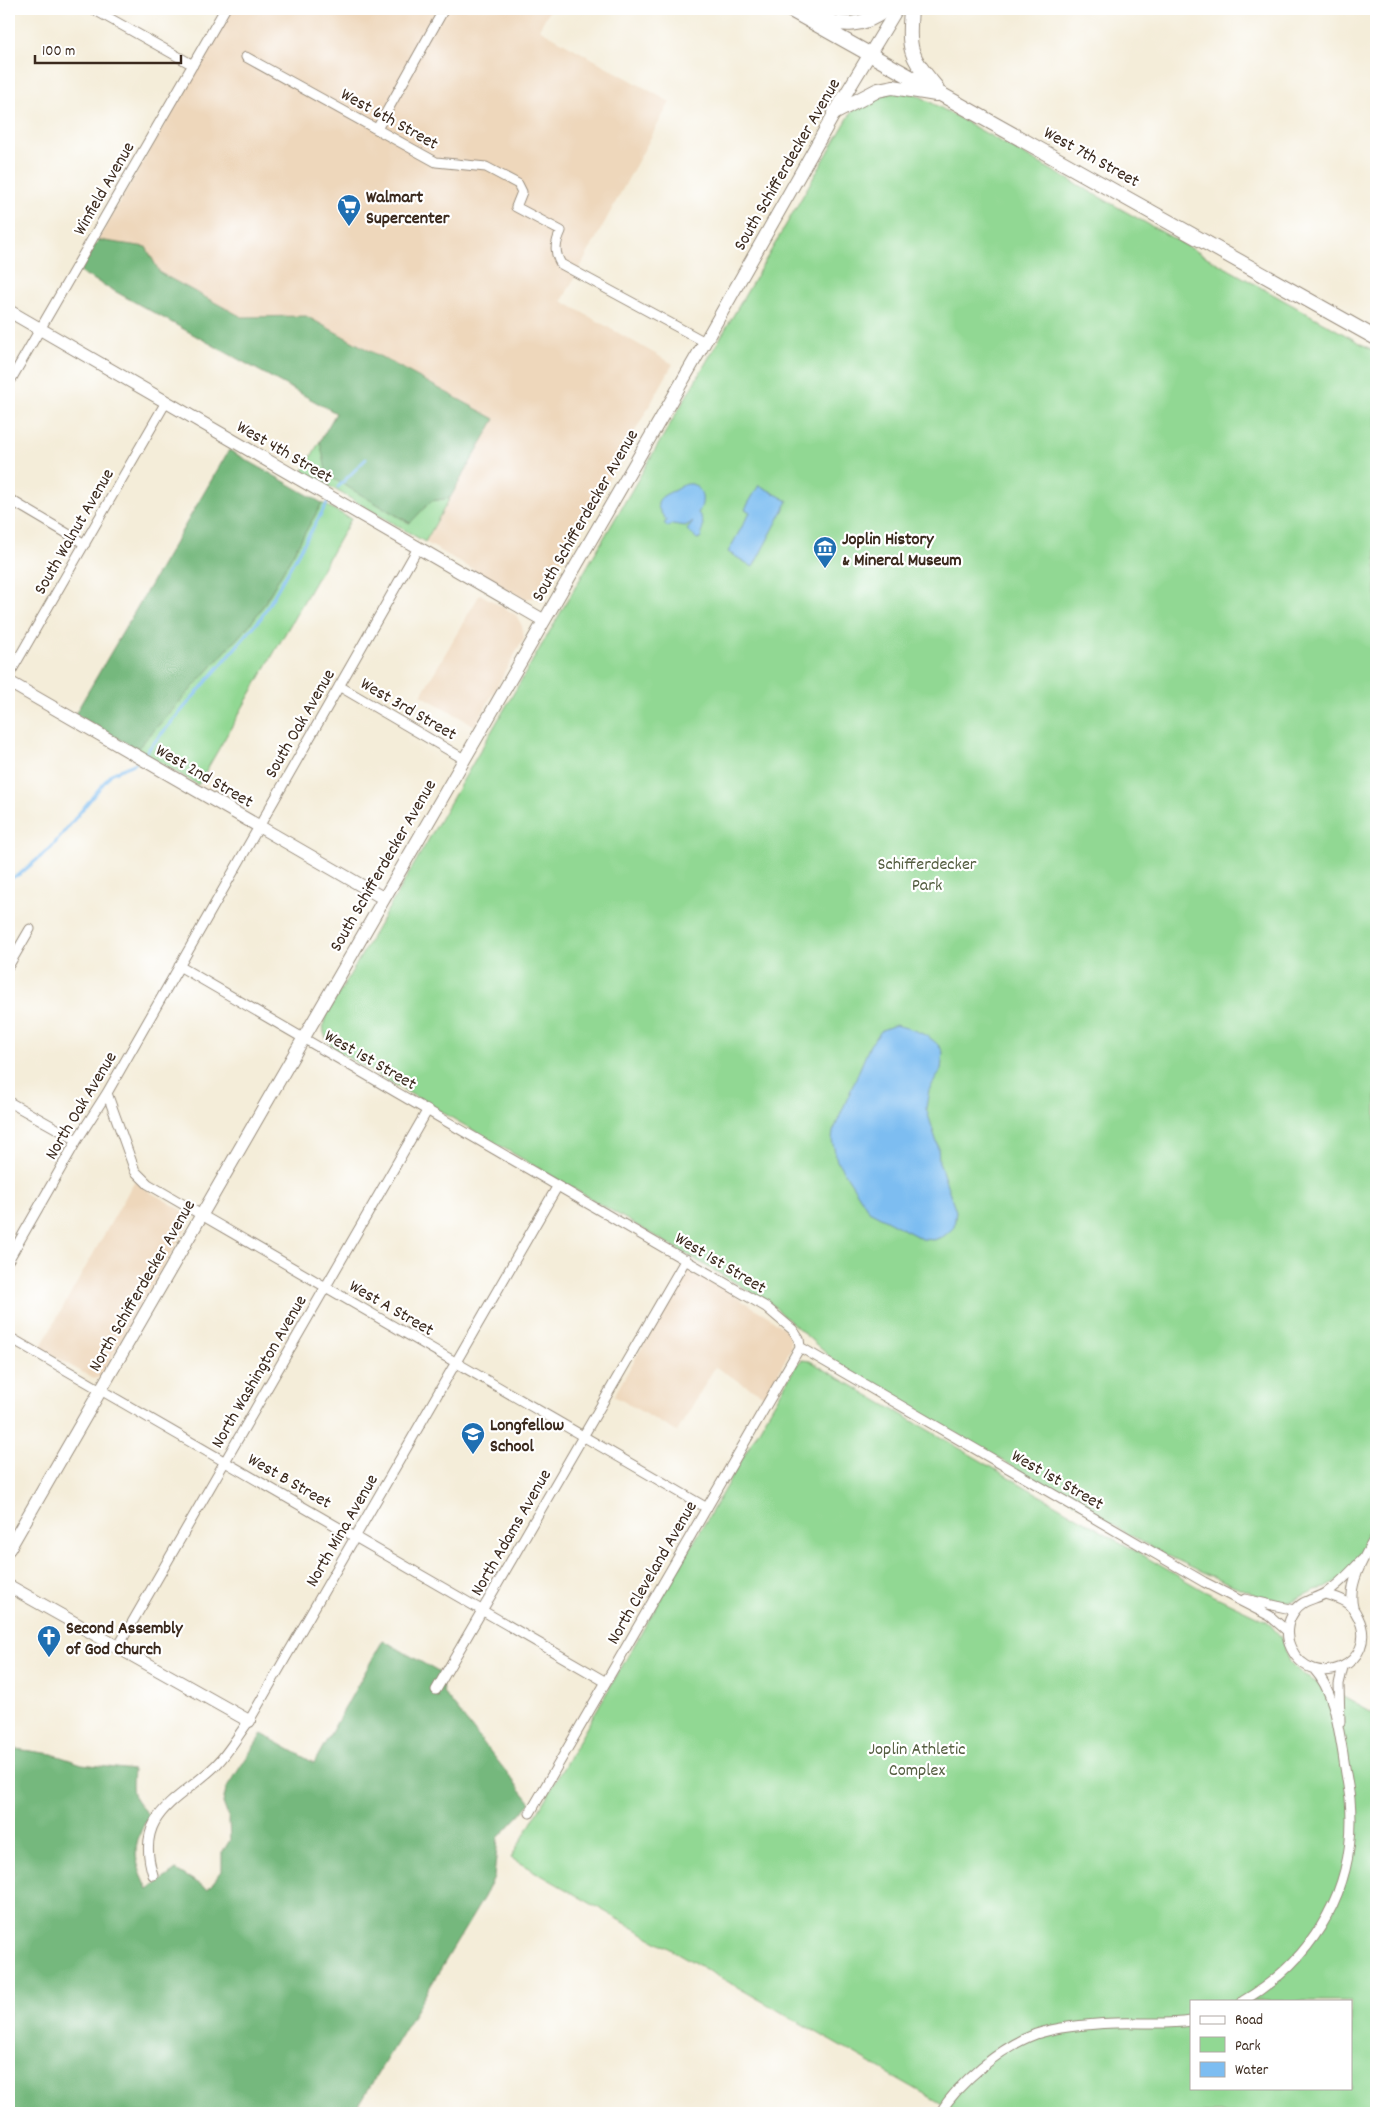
<svg xmlns="http://www.w3.org/2000/svg" width="1385" height="2122" font-family="Dekko,sans-serif">
<style>
.built{fill:#eed7bb}
.green{fill:#91d893;stroke:#668158;fill-rule:evenodd}
.forest{fill:#74b87d;stroke:#58714e}
.water{fill:#7dbdf1;stroke:#5c7488}
.lines{fill:none;stroke-linecap:round;stroke-linejoin:round}
.stream{stroke:#7dbdf1;stroke-width:3}
.street-casing{stroke:#988c7c;stroke-width:11}
.secondary-casing{stroke:#988c7c;stroke-width:14}
.primary-casing{stroke:#988c7c;stroke-width:16}
.street{stroke:#fff;stroke-width:9}
.secondary{stroke:#fff;stroke-width:12}
.primary{stroke:#fff;stroke-width:14}
.labels{text-anchor:middle;stroke-width:4.5;stroke-linejoin:round;paint-order:stroke}
.street-label{font-size:18px;fill:#3b2a1e;stroke:#fff}
.poi-label{font-size:18px;font-weight:bold;fill:#3b2a1e;stroke:#fff;text-anchor:start}
.park-label{font-size:18px;fill:#555e41;stroke:#fff}
</style>
<rect width="100%" height="100%" fill="#fff"/>
<filter id="ink" filterUnits="userSpaceOnUse"><feTurbulence type="fractalNoise" baseFrequency=".02" numOctaves="2"/><feDisplacementMap in="SourceGraphic" scale="10" xChannelSelector="R" yChannelSelector="G"/><feConvolveMatrix kernelMatrix="1 2 1 2 8 2 1 2 1" color-interpolation-filters="sRGB"/></filter>
<filter id="wash" filterUnits="userSpaceOnUse"><feTurbulence type="fractalNoise" baseFrequency=".0096" numOctaves="4" result="noise"/><feDisplacementMap in="SourceGraphic" scale="20" xChannelSelector="R" yChannelSelector="G"/><feGaussianBlur stdDeviation="1.12" result="paint"/><feColorMatrix in="noise" values="0 0 0 0 0 0 0 0 0 0 0 0 0 0 0 0 0 1.4 0 .05"/><feComposite in="paint" operator="in"/></filter>
<g filter="url(#wash)">
<rect width="100%" height="100%" fill="#f4edd9"/>
<path class="built" d="M 231,9 L 550,9 L 539,29 L 670,102 L 562,301 L 673,364 L 544,592 L 539,596 L 526,599 L 519,596 L 425,542 L 494,419 L 306,316 L 242,317 L 160,273 L 146,247 L 98,240 Z
M 480,594 L 516,615 L 522,626 L 524,638 L 475,726 L 421,695 Z
M 135,1180 L 145,1189 L 187,1213 L 191,1219 L 101,1377 L 94,1379 L 40,1348 Z
M 686,1270 L 695,1272 L 769,1317 L 786,1330 L 790,1336 L 791,1348 L 766,1397 L 715,1367 L 677,1432 L 614,1396 Z"/>
<path class="green" d="M 890,91 L 916,94 L 1376,352 L 1376,1529 L 1348,1575 L 1326,1588 L 1315,1590 L 1290,1602 L 1258,1596 L 1200,1571 L 1154,1549 L 838,1364 L 770,1303 L 337,1051 C 325,1041 320,1030 326,1016 L 851,113 L 858,106 Z
M 320,441 L 328,475 L 409,523 L 431,501 L 450,498 L 425,542 L 303,471 Z
M 322,503 L 351,519 L 198,785 L 137,749 L 251,623 L 263,606 Z
M 802,1360 L 810,1361 L 1204,1591 L 1267,1621 L 1280,1636 L 1290,1662 L 1303,1675 L 1376,1715 L 1376,2113 L 958,2113 L 511,1858 L 797,1364 ZM 1191,2001 L 1351,2001 L 1351,2088 L 1191,2088 Z"/>
<path class="forest" d="M 98,240 L 146,247 L 160,273 L 242,317 L 306,316 L 495,419 L 450,498 L 431,501 L 410,523 L 327,475 L 320,441 L 336,413 L 80,272 Z
M 229,450 L 322,503 L 263,606 L 251,623 L 137,749 L 75,714 Z
M 383,1640 L 440,1673 L 443,1692 L 531,1803 L 498,1838 L 494,1877 L 484,1897 L 354,2113 L 9,2113 L 9,1883 L 15,1873 L 9,1864 L 9,1748 L 52,1754 L 82,1764 L 133,1770 C 131,1794 131,1798 149,1815 C 131,1847 133,1857 148,1890 L 176,1870 L 208,1889 L 222,1871 L 222,1853 L 230,1840 L 229,1819 L 223,1803 L 226,1789 L 262,1734 L 314,1763 Z"/>
<path class="water" d="M 692,484 C 704,489 705,503 698,513 C 705,521 703,528 701,538 L 697,539 L 687,530 L 693,522 L 685,526 L 672,524 L 668,527 L 664,523 L 667,521 C 654,505 654,499 673,491 C 680,488 683,483 692,484 Z
M 759,485 L 788,501 L 753,567 L 728,552 L 750,512 L 745,509 Z
M 895,1025 C 912,1029 934,1035 943,1052 L 941,1070 L 929,1090 L 926,1108 L 938,1146 L 939,1162 L 956,1211 L 954,1227 L 950,1231 L 944,1236 L 934,1240 L 922,1239 L 869,1211 L 837,1161 L 832,1140 L 833,1132 L 870,1045 L 882,1030 Z"/>
<g class="lines">
<path class="stream" d="M 338,487 L 366,459
M 146,752 L 261,618 L 329,500
M 9,879 L 20,874 L 51,848 L 111,774 L 136,763"/>
</g>
</g>
<g filter="url(#ink)">
<g class="lines">
<g class="street-casing">
<path id="street" d="M 93,9 L 193,65
M 246,57 L 436,162 L 486,167 L 518,184 L 522,192 L 516,207 L 561,231 C 555,244 554,252 561,264 L 705,342
M 377,129 L 444,9
M 9,383 L 225,9
M 9,499 L 85,544
M 9,675 L 166,402
M 339,686 L 464,759
M 9,965 L 30,929
M 179,966 L 766,1307 L 793,1330 L 799,1339 L 800,1347 L 1204,1582 L 1270,1616 L 1287,1631
M 107,1093 L 135,1171 L 148,1184 L 707,1508
M 9,1102 L 77,1140
M 9,1259 L 77,1140 L 107,1093 L 418,548
M 9,1337 L 606,1682
M 1325,1594 C 1332,1596 1340,1598 1346,1602 C 1352,1605 1355,1611 1358,1617 C 1381,1663 1313,1694 1291,1648 C 1285,1636 1287,1622 1294,1612 C 1302,1599 1315,1600 1326,1593 C 1340,1584 1351,1571 1362,1560
M 1245,1599 L 1295,1610
M 1353,1607 C 1347,1585 1365,1555 1376,1536
M 118,1647 L 427,1111
M 436,1690 L 686,1259
M 1340,1722 L 1339,1684 L 1343,1667
M 530,1813 L 800,1347
M 153,1875 C 133,1812 181,1800 216,1765 C 229,1752 238,1735 249,1721 L 557,1187
M 1243,2001 C 1316,1958 1358,1885 1350,1799 C 1348,1784 1345,1769 1343,1754 C 1338,1725 1334,1691 1314,1669
M 940,2113 C 959,2082 1001,2047 1036,2034 C 1061,2026 1089,2024 1115,2023 C 1141,2022 1165,2025 1191,2021"/>
</g>
<g class="secondary-casing">
<path id="secondary" d="M 9,311 L 543,620
M 9,682 L 383,898
M 9,1549 L 705,342 L 842,100 L 897,9
M 9,1586 L 249,1721"/>
</g>
<g class="primary-casing">
<path id="primary" d="M 789,9 L 1376,338
M 911,9 C 908,50 909,55 936,87
M 817,17 C 842,27 864,27 886,9
M 834,113 L 878,90 L 893,87 L 936,94"/>
</g>
<use href="#street" class="street"/>
<use href="#secondary" class="secondary"/>
<use href="#primary" class="primary"/>
</g>
</g>
<defs>
<g id="supermarket-pin" transform="scale(1.25)"><path d="M0 17L-7.5 6A9.5 9.5 0 1 1 7.5 6Z" fill="#1f6fb2" stroke="#fff"/><path d="M-6-5.5h2.5l.6 2H6L4.5 2H-2.5L-4.4-4H-6ZM-1.5 3.2a1.3 1.3 0 1 0 .1 0ZM3 3.2a1.3 1.3 0 1 0 .1 0Z" fill="#fff"/></g>
<g id="museum-pin" transform="scale(1.25)"><path d="M0 17L-7.5 6A9.5 9.5 0 1 1 7.5 6Z" fill="#1f6fb2" stroke="#fff"/><path d="M0-6L6-3V-2H-6V-3ZM-5-1h2V3h-2ZM-1-1h2V3h-2ZM3-1h2V3H3ZM-6 4H6V6H-6Z" fill="#fff"/></g>
<g id="school-pin" transform="scale(1.25)"><path d="M0 17L-7.5 6A9.5 9.5 0 1 1 7.5 6Z" fill="#1f6fb2" stroke="#fff"/><path d="M0-5L7-2L0 1L-7-2ZM-4 1L0 2.5L4 1V4Q0 6-4 4Z" fill="#fff"/></g>
<g id="church-pin" transform="scale(1.25)"><path d="M0 17L-7.5 6A9.5 9.5 0 1 1 7.5 6Z" fill="#1f6fb2" stroke="#fff"/><path d="M-1.2-6h2.4v3.5h3.3v2.4h-3.3V6h-2.4V-.1h-3.3v-2.4h3.3Z" fill="#fff"/></g>
</defs>
<g fill-rule="evenodd">
<use href="#supermarket-pin" x="349" y="206"/>
<use href="#museum-pin" x="825" y="548"/>
<use href="#school-pin" x="473" y="1434"/>
<use href="#church-pin" x="49" y="1637"/>
</g>
<g class="labels">
<g class="street-label">
<text transform="translate(390 118) rotate(29)" y="6">West 6th Street</text>
<text transform="translate(1092 156) rotate(29)" y="6">West 7th Street</text>
<text transform="translate(786 164) rotate(-60)" y="6">South Schifferdecker Avenue</text>
<text transform="translate(103 188) rotate(-60)" y="6">Winfield Avenue</text>
<text transform="translate(285 451) rotate(30)" y="6">West 4th Street</text>
<text transform="translate(584 515) rotate(-60)" y="6">South Schifferdecker Avenue</text>
<text transform="translate(73 531) rotate(-60)" y="6">South Walnut Avenue</text>
<text transform="translate(409 708) rotate(30)" y="6">West 3rd Street</text>
<text transform="translate(299 723) rotate(-60)" y="6">South Oak Avenue</text>
<text transform="translate(205 775) rotate(30)" y="6">West 2nd Street</text>
<text transform="translate(382 865) rotate(-60)" y="6">South Schifferdecker Avenue</text>
<text transform="translate(371 1059) rotate(30)" y="6">West 1st Street</text>
<text transform="translate(80 1105) rotate(-59)" y="6">North Oak Avenue</text>
<text transform="translate(721 1262) rotate(31)" y="6">West 1st Street</text>
<text transform="translate(141 1285) rotate(-60)" y="6">North Schifferdecker Avenue</text>
<text transform="translate(392 1307) rotate(30)" y="6">West A Street</text>
<text transform="translate(258 1371) rotate(-60)" y="6">North Washington Avenue</text>
<text transform="translate(1058 1479) rotate(30)" y="6">West 1st Street</text>
<text transform="translate(290 1480) rotate(30)" y="6">West B Street</text>
<text transform="translate(341 1530) rotate(-60)" y="6">North Mina Avenue</text>
<text transform="translate(510 1532) rotate(-60)" y="6">North Adams Avenue</text>
<text transform="translate(651 1572) rotate(-60)" y="6">North Cleveland Avenue</text>
</g>
<g class="poi-label">
<text x="366" y="202">Walmart<tspan x="366" dy="21">Supercenter</tspan></text>
<text x="842" y="544">Joplin History<tspan x="842" dy="21">&amp; Mineral Museum</tspan></text>
<text x="490" y="1430">Longfellow<tspan x="490" dy="21">School</tspan></text>
<text x="66" y="1633">Second Assembly<tspan x="66" dy="21">of God Church</tspan></text>
</g>
<g class="park-label">
<text x="927" y="869">Schifferdecker<tspan x="927" dy="21">Park</tspan></text>
<text x="917" y="1754">Joplin Athletic<tspan x="917" dy="21">Complex</tspan></text>
</g>
</g>
<rect width="1385" height="2122" fill="none" stroke="#fff" stroke-width="30"/>
<rect x="1190" y="2000" width="162" height="90" fill="#ffffff" stroke="#b1aaa5"/>
<rect x="1200" y="2016" width="25" height="8" fill="#ffffff" stroke="#b1aaa5"/>
<text x="1235" y="2024" font-size="15" fill="#3b2a1e">Road</text>
<rect x="1200" y="2037" width="25" height="15" fill="#91d893" stroke="#b1aaa5"/>
<text x="1235" y="2050" font-size="15" fill="#3b2a1e">Park</text>
<rect x="1200" y="2062" width="25" height="15" fill="#7dbdf1" stroke="#b1aaa5"/>
<text x="1235" y="2074" font-size="15" fill="#3b2a1e">Water</text>
<path d="M35 55v8h146v-8" fill="none" stroke="#3b2a1e" stroke-width="2.5"/>
<text x="42" y="55" font-size="15" fill="#3b2a1e" stroke="#ffffff" stroke-width="4" paint-order="stroke">100 m</text>
</svg>
